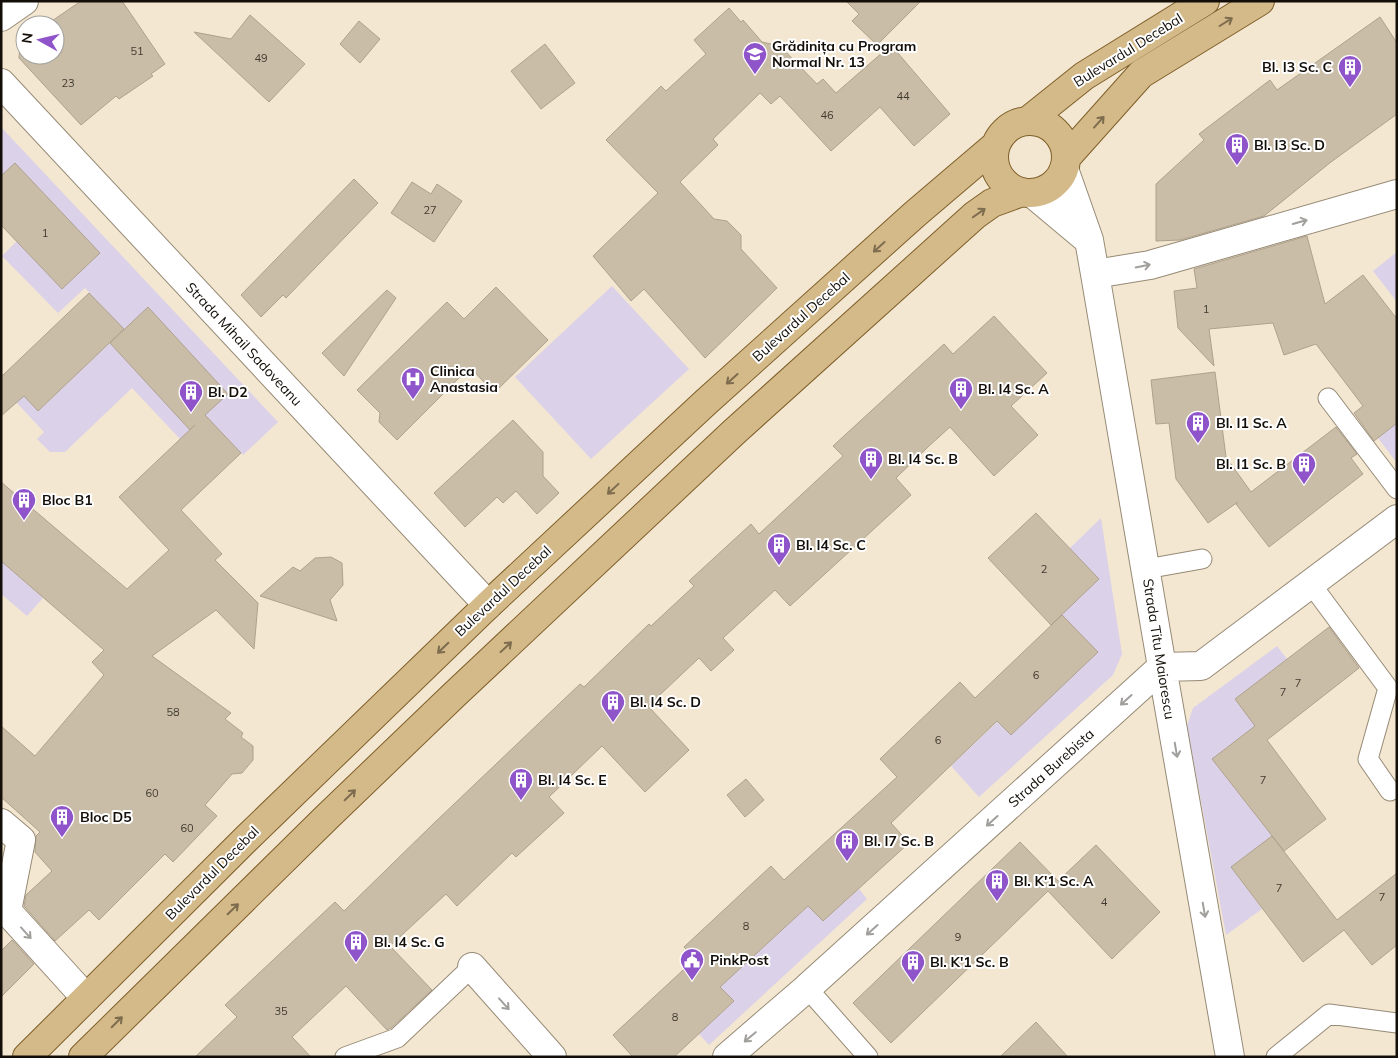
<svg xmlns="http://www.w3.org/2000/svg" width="1398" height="1058" font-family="Mulish,sans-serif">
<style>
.grass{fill:#dbd1e9}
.building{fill:#cabda8;stroke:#aea18d}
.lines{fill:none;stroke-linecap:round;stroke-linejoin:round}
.service-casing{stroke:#968a76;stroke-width:21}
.minor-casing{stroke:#968a76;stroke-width:30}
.tertiary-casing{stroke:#968a76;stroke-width:30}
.primary-casing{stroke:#7e5f29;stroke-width:30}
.service{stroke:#fff;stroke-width:19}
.minor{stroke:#fff;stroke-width:28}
.tertiary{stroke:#fff;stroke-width:28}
.primary{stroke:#d4b989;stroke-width:28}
.oneway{stroke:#7d6c4e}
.oneway2{stroke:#a19f9c}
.labels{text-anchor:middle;stroke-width:4;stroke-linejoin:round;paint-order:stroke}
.number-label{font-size:11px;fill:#413a2f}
.poi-label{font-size:14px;font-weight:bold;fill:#130e07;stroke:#fff;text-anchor:start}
.street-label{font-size:14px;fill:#130e07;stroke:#fff}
</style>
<rect width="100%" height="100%" fill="#f4e7d1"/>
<path class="grass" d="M 1,127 L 278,422 L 243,455 L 205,415 L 228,394 L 148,308 L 124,330 L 85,288 L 58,313 L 2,256 L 17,241 L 62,289 L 99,253 L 15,163 L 3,175 L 1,173 Z
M 1397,252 L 1397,302 L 1373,271 Z
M 612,286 L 689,369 L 591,459 L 515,377 Z
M 110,343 L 190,430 L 180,439 L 132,388 L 65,452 L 50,452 L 37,439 L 44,432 L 16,402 L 23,395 L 38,411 Z
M 1397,423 L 1397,463 L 1378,438 Z
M 1101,518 L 1122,654 L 1113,675 L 979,797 L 951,766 L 997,722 L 1011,735 L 1097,652 L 1062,615 L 1070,548 Z
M 1,561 L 43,598 L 27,616 L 1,594 Z
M 1277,646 L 1287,659 L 1235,699 L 1255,726 L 1212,759 L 1272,836 L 1231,867 L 1262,909 L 1226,935 L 1187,726 L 1193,708 Z
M 859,889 L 867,899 L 709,1045 L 699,1034 L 734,1001 L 720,987 L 808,906 L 823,921 Z"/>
<path class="building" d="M 81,1 L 122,1 L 165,64 L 151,74 L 153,76 L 119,99 L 116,96 L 81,125 L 19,58 L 20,43 L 25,40 L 25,55 L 55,55 L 55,25 L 46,25 Z
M 846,1 L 921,1 L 877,45 L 852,21 L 859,14 Z
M 729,8 L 741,22 L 743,20 L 762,42 L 780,46 L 817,84 L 823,79 L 836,93 L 891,45 L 950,114 L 914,146 L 880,107 L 831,151 L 780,96 L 771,104 L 760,93 L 713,139 L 718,145 L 680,182 L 714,219 L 727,221 L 741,235 L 741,249 L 777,288 L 705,358 L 644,289 L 631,301 L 593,256 L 658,193 L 606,140 L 661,86 L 666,91 L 706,54 L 694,40 Z
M 250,15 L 305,64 L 269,102 L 194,32 L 231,39 Z
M 1380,17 L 1397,43 L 1397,114 L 1331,162 L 1264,216 L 1180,240 L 1156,241 L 1156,184 L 1204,140 L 1199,134 L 1270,80 L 1277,90 Z
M 359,21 L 380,39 L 360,63 L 340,44 Z
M 545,44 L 575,83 L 541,109 L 511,71 Z
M 15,163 L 100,253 L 62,289 L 1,225 L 1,176 Z
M 354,179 L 378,203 L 286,298 L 283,295 L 261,317 L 241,295 Z
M 412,182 L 431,194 L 437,184 L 462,201 L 434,242 L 391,213 Z
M 1307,236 L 1325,304 L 1363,275 L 1397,319 L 1397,423 L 1374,441 L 1354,413 L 1363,406 L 1316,344 L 1284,355 L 1273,323 L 1209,329 L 1214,366 L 1178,328 L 1174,291 L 1197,288 L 1194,269 Z
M 496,287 L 548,340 L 494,393 L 470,367 L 397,440 L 379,422 L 380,413 L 357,390 L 447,302 L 464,319 Z
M 387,290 L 396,298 L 344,376 L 322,353 Z
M 89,293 L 124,329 L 38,411 L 24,396 L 1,416 L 1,377 Z
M 148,307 L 228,394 L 205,415 L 241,453 L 181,510 L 222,554 L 215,560 L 258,603 L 254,649 L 216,610 L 152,656 L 231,713 L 225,719 L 243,733 L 241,737 L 253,746 L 253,760 L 242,773 L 232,774 L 205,805 L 217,816 L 173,862 L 165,854 L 99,920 L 89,910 L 55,941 L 24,906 L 26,895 L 52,871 L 35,852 L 36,836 L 40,832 L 1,797 L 1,726 L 35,756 L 104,675 L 92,662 L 104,650 L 1,561 L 1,482 L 127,589 L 169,550 L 119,497 L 195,425 L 190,430 L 110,343 Z
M 994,316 L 1047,373 L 1011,406 L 1038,435 L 994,476 L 950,427 L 929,446 L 896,478 L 911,495 L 790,606 L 775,590 L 723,638 L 734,650 L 711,671 L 699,658 L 648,706 L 689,750 L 645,792 L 602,746 L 549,797 L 564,813 L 516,857 L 512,853 L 457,906 L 446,894 L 390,946 L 432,990 L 391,1028 L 387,1030 L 346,986 L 292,1037 L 311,1057 L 195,1057 L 237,1017 L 225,1005 L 335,902 L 344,911 L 432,825 L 580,684 L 584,687 L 649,624 L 651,626 L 694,586 L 689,581 L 751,524 L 759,534 L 843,456 L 833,446 L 944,344 L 953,354 Z
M 1215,372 L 1226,457 L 1251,492 L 1336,427 L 1357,454 L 1351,458 L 1363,474 L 1269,547 L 1236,504 L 1238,502 L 1208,523 L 1176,479 L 1169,423 L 1156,424 L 1151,380 Z
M 513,420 L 543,452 L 543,476 L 559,493 L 537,514 L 516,491 L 503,503 L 497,497 L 465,527 L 434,493 Z
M 1036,513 L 1099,579 L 1051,625 L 988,558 Z
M 331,557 L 342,563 L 343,585 L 330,600 L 337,621 L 260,596 L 293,567 L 300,571 L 315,558 Z
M 1062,615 L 1098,652 L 1011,735 L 997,721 L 891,823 L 909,843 L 823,921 L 808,906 L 720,987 L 734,1001 L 674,1057 L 633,1057 L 613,1035 L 695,959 L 684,947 L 771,866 L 784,880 L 897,777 L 880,759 L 960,682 L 975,698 Z
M 1329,627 L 1359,668 L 1267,740 L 1326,819 L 1284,851 L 1212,759 L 1255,726 L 1235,699 Z
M 746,779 L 764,800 L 745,817 L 727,795 Z
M 1272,836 L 1337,920 L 1397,873 L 1397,945 L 1372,965 L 1344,930 L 1303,962 L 1231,867 Z
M 1020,842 L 1058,881 L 1096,845 L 1160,912 L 1112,959 L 1048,891 L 891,1043 L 853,1003 Z
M 12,940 L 34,964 L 1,997 L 1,951 Z
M 1036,1022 L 1068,1057 L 1000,1057 Z"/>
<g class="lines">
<g class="service-casing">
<path id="service" d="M 1328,398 L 1397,489
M 1146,569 L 1202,559
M 1311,584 L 1388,688 L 1368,759 L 1390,791
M 807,988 L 868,1057
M 345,1057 L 397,1038 L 472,967
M 1276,1057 L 1329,1014 L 1397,1023"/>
</g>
<g class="minor-casing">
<path id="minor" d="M 1,17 L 24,1
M 1064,169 L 1089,240 L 1095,274 L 1162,667 L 1230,1057
M 1032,193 L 1087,239
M 1095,274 L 1150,265 L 1397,194
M 1,823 L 21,840 L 7,911 L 86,998
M 472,967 L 552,1057
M 727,1057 L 807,988 L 1162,667 L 1201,666 L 1397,519"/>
</g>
<g class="tertiary-casing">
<path id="tertiary" d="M 1,83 L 488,605"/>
</g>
<g class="primary-casing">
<path id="primary" d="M 1029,120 L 1084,76 L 1205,1
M994 157a36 36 0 1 1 72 0a36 36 0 1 1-72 0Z
M 1066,158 L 1141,74 L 1260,1
M 27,1057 L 248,837 L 488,605 L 706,402 L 915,214 L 996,145
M 83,1057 L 327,817 L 454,695 L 734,432 L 975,215 L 992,203 L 1022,192"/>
</g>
<use href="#service" class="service"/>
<use href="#minor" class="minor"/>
<use href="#tertiary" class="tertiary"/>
<use href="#primary" class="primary"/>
</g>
<defs><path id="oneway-shaft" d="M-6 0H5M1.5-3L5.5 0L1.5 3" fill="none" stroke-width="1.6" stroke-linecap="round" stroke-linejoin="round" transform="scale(1.25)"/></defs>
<g class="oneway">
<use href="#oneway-shaft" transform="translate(1226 22) rotate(-32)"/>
<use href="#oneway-shaft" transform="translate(1099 122) rotate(-48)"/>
<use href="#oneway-shaft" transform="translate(979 213) rotate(-35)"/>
<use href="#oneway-shaft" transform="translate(879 247) rotate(138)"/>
<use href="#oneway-shaft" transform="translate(732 379) rotate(138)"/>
<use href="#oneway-shaft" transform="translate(613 489) rotate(137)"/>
<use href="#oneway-shaft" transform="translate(506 647) rotate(-43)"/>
<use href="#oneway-shaft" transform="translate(443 648) rotate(136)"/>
<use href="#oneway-shaft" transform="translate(350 795) rotate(-44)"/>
<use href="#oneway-shaft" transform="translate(233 909) rotate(-44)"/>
<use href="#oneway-shaft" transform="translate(117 1022) rotate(-45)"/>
</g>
<g class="oneway2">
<use href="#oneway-shaft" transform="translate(1300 222) rotate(-16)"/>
<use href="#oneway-shaft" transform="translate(1143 266) rotate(-11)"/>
<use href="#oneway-shaft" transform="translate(1126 700) rotate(138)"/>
<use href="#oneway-shaft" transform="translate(1176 750) rotate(80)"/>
<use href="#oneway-shaft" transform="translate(992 821) rotate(138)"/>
<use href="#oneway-shaft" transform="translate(1204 910) rotate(80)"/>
<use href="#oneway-shaft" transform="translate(872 930) rotate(138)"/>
<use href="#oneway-shaft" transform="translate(26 933) rotate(48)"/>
<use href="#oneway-shaft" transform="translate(504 1004) rotate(48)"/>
<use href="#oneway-shaft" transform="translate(750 1037) rotate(140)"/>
</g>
<defs>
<g id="school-pin" transform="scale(1.25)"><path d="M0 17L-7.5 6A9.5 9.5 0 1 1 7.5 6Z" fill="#8f53ca" stroke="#fff"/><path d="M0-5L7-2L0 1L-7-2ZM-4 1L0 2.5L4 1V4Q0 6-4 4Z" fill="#fff"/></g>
<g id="building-pin" transform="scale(1.25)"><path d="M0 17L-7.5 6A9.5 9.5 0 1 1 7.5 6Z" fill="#8f53ca" stroke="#fff"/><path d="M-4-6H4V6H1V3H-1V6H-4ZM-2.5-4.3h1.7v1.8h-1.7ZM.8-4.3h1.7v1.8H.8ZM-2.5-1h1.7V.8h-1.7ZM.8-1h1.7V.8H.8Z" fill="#fff"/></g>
<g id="hospital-pin" transform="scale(1.25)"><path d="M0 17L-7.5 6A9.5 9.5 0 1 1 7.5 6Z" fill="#8f53ca" stroke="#fff"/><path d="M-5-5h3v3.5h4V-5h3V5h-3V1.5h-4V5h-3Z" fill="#fff"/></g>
<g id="civic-pin" transform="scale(1.25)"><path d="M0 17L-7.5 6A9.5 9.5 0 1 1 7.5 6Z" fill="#8f53ca" stroke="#fff"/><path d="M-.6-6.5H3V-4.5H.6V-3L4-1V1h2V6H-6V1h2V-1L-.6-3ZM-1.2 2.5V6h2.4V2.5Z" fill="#fff"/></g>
</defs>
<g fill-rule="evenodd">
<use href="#school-pin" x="755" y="54"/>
<use href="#building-pin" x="1350" y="67"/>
<use href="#building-pin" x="1237" y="145"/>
<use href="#hospital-pin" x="413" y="379"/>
<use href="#building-pin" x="961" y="389"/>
<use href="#building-pin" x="191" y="392"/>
<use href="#building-pin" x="1198" y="423"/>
<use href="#building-pin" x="871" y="459"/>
<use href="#building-pin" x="1304" y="464"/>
<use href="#building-pin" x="24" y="500"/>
<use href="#building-pin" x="779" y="545"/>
<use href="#building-pin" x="613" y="702"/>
<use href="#building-pin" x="521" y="780"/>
<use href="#building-pin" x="62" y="817"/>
<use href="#building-pin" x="847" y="841"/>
<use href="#building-pin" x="997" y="881"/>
<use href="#building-pin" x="356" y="942"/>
<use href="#civic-pin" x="692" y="960"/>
<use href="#building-pin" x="913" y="962"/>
</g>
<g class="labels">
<g class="number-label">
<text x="137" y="55">51</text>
<text x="261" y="62">49</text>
<text x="68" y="87">23</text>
<text x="903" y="100">44</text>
<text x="827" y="119">46</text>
<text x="430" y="214">27</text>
<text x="45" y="237">1</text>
<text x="1206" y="313">1</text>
<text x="1044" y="573">2</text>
<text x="1036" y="679">6</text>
<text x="1298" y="687">7</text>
<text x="1283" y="696">7</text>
<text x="173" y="716">58</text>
<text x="938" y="744">6</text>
<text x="1263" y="784">7</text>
<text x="152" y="797">60</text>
<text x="187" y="832">60</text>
<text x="1279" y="892">7</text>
<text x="1382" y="901">7</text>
<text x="1104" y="906">4</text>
<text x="746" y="930">8</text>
<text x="958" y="941">9</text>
<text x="281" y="1015">35</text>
<text x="675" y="1021">8</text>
</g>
<g class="poi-label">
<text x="772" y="51">Grădinița cu Program<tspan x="772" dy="16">Normal Nr. 13</tspan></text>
<text x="1332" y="72" text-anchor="end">Bl. I3 Sc. C</text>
<text x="1254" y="150">Bl. I3 Sc. D</text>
<text x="430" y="376">Clinica<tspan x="430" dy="16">Anastasia</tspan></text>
<text x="978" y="394">Bl. I4 Sc. A</text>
<text x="208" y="397">Bl. D2</text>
<text x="1216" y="428">Bl. I1 Sc. A</text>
<text x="888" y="464">Bl. I4 Sc. B</text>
<text x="1286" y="469" text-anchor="end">Bl. I1 Sc. B</text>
<text x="42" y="505">Bloc B1</text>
<text x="796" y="550">Bl. I4 Sc. C</text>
<text x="630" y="707">Bl. I4 Sc. D</text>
<text x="538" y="785">Bl. I4 Sc. E</text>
<text x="80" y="822">Bloc D5</text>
<text x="864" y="846">Bl. I7 Sc. B</text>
<text x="1014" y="886">Bl. K'1 Sc. A</text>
<text x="374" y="947">Bl. I4 Sc. G</text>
<text x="710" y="965">PinkPost</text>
<text x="930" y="967">Bl. K'1 Sc. B</text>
</g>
<g class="street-label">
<text transform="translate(1128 50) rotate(-32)" y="5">Bulevardul Decebal</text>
<text transform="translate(801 317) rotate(-42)" y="5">Bulevardul Decebal</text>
<text transform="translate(244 344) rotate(47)" y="5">Strada Mihail Sadoveanu</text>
<text transform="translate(503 591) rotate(-43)" y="5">Bulevardul Decebal</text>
<text transform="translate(1159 649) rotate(81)" y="5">Strada Titu Maiorescu</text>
<text transform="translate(1051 768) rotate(-42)" y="5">Strada Burebista</text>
<text transform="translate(212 873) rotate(-45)" y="5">Bulevardul Decebal</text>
</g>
</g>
<rect width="1398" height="1058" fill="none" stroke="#130e07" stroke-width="5"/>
<g transform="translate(40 40) rotate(278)"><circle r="24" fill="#ffffff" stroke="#a19f9c"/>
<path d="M0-4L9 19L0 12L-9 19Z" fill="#8f53ca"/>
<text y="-8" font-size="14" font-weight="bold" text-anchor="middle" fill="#130e07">N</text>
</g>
</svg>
